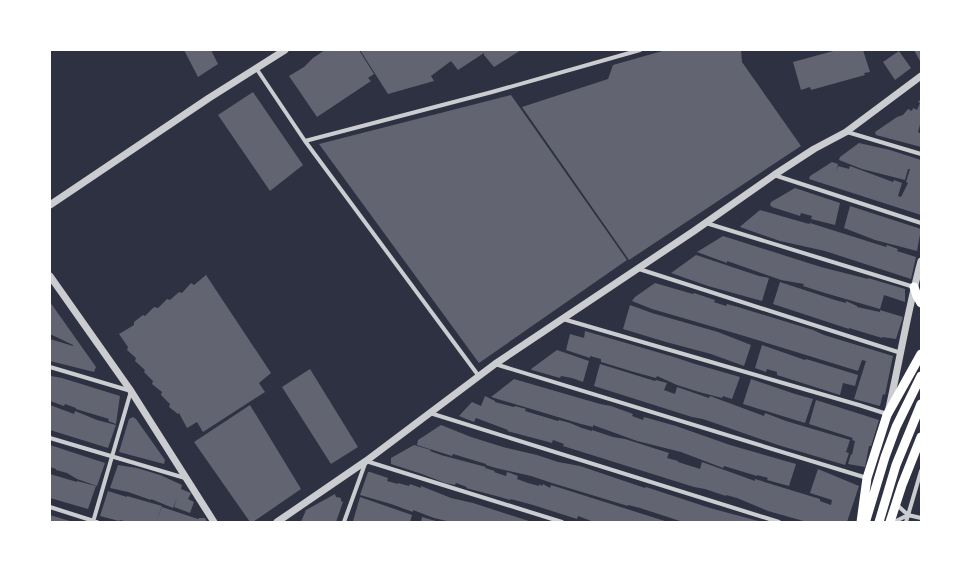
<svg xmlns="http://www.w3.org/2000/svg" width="971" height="572" font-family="Cabin,sans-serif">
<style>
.building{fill:#626471}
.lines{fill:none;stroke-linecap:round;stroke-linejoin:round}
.minor{stroke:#caccd0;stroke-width:4}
.tertiary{stroke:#caccd0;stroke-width:7}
.primary{stroke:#fff;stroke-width:9}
</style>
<rect width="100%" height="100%" fill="#2d3142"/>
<path class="building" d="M 184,50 L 211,50 L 218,64 L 198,77 Z
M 325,50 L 359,50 L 374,74 L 368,78 L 371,81 L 317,117 L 289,76 L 304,67 L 313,58 Z
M 360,50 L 521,50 L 494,67 L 484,55 L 484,53 L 458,70 L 451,61 L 431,76 L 434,81 L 388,94 Z
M 666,50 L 741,50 L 742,62 L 801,146 L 629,260 L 522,107 L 608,79 L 613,65 Z
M 837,50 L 863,50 L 870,72 L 864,73 L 865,75 L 811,90 L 810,87 L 801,90 L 793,62 Z
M 914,50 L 921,50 L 921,63 Z
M 899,51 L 911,68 L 895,80 L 883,62 Z
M 253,92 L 303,165 L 270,191 L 218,115 Z
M 511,95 L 627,260 L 479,363 L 319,144 Z
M 921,99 L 921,121 L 918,132 L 921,134 L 921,147 L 876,135 L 875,132 L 897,117 L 903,115 L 908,109 L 912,111 L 913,108 L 917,110 L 920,103 L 918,102 Z
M 859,143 L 890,150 L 921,160 L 921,215 L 809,179 L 810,176 L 832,162 L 838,164 L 836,172 L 838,166 L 849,169 L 850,166 L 893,182 L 894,180 L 902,183 L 898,196 L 901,197 L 908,183 L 906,182 L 910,169 L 908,169 L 905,180 L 862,169 L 839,160 L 840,157 Z
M 795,188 L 840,203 L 835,225 L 811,219 L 812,216 L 801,213 L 800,216 L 772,207 L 770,205 L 771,202 Z
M 850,206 L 921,229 L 917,251 L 875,240 L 844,228 Z
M 760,210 L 809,224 L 810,223 L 886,247 L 887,245 L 898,249 L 897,251 L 916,257 L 911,279 L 825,251 L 780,241 L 740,227 L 742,225 Z
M 723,236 L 821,267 L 868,279 L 868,278 L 905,289 L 905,302 L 884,295 L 880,309 L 825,293 L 803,286 L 804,284 L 781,280 L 727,261 L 727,263 L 697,252 Z
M 696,255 L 759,276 L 769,278 L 762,301 L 708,286 L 671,273 Z
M 206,275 L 271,373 L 259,383 L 265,392 L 203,432 L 197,422 L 187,428 L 179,413 L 178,414 L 169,407 L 170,404 L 161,395 L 162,392 L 152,384 L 153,381 L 144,372 L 145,370 L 135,361 L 136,358 L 127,350 L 128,347 L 119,334 L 134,325 L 134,322 L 143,315 L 145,316 L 154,307 L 158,308 L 167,299 L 170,300 L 179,292 L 182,293 L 191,283 L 194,285 Z
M 780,282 L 835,300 L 846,303 L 846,301 L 857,306 L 857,307 L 880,312 L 880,310 L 903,317 L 896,339 L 882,337 L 882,338 L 849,328 L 849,329 L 773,304 Z
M 655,283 L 693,294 L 694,293 L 715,300 L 714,302 L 726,306 L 727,304 L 738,307 L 813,330 L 824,335 L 893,356 L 885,395 L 883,394 L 880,406 L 854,399 L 866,361 L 862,360 L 858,371 L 741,335 L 652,309 L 632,301 L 635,297 Z
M 50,302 L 96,367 L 94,372 L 50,361 L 50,339 L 73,346 L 73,345 L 50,334 Z
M 630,305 L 652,313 L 718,332 L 751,345 L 744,366 L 711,354 L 666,342 L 623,329 Z
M 585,331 L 674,357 L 695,364 L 740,377 L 732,399 L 723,396 L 722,398 L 699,392 L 677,385 L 657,376 L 656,378 L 634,372 L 601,362 L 601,359 L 590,356 L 590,358 L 566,350 L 570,334 L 584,338 Z
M 762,345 L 805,360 L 806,359 L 858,375 L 855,386 L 843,383 L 840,395 L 777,375 L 777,372 L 767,369 L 766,372 L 755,368 Z
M 557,350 L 589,361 L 583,382 L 572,378 L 561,376 L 560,378 L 532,370 L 531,369 Z
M 600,364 L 655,381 L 656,380 L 667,383 L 664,390 L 675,394 L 677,387 L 709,398 L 710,396 L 764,416 L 765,413 L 786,421 L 850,440 L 846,452 L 849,453 L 845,465 L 778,445 L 703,419 L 692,417 L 594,386 Z
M 310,369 L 358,447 L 331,464 L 282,387 Z
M 51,376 L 62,378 L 120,396 L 116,424 L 108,421 L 109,419 L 76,409 L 76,408 L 65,404 L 64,406 L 50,401 Z
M 514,379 L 600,404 L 611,406 L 633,414 L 632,416 L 643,420 L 644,417 L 676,426 L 730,445 L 796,464 L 789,486 L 767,480 L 768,478 L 757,475 L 757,476 L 724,466 L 723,468 L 681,452 L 637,441 L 593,425 L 593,427 L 581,424 L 491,397 Z
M 751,379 L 795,394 L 813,399 L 805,423 L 743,404 Z
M 485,396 L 495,401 L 495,402 L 514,407 L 515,406 L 526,409 L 525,411 L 558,421 L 559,420 L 570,423 L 582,428 L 592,431 L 592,430 L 613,437 L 625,439 L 669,453 L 667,458 L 678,461 L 678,462 L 700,469 L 702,462 L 744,477 L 755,481 L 755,479 L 820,499 L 820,501 L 831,505 L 832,500 L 810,493 L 818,469 L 859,486 L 847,522 L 807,522 L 768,511 L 737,498 L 726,495 L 726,496 L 705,489 L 694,487 L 563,446 L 564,444 L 553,440 L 552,443 L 541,440 L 507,431 L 508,430 L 476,418 L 474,422 L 459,416 L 472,402 L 481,406 Z
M 816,400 L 879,420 L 871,446 L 869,446 L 865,467 L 848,464 L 851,454 L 852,455 L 855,441 L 852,440 L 853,438 L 809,424 Z
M 50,405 L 74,414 L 75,411 L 97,420 L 116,425 L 108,448 L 50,430 Z
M 250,405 L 301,489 L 253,522 L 250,522 L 194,442 Z
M 133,417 L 136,419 L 165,460 L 164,464 L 119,452 L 129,419 Z
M 441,425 L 471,437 L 503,447 L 537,455 L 558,462 L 580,466 L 645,488 L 646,487 L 710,508 L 762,522 L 683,522 L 640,508 L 628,505 L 628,506 L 552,483 L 531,476 L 496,468 L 486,465 L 486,464 L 453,454 L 452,456 L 417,445 L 418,440 Z
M 50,445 L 105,463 L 97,486 L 77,479 L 67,473 L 56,470 L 56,469 L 50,467 Z
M 414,445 L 431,450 L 430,451 L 441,455 L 486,467 L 485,468 L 495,471 L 494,472 L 506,476 L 507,472 L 518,476 L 517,479 L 528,483 L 539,486 L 539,484 L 542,486 L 543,484 L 550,488 L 551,485 L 668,522 L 594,522 L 578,516 L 577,519 L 533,505 L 511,499 L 510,500 L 500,497 L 466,488 L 467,487 L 456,483 L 455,485 L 445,483 L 422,474 L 391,464 L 391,458 Z
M 118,465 L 137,468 L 160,475 L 182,485 L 181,489 L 191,493 L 188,499 L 194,502 L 190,513 L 174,507 L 177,498 L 173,508 L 151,499 L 151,500 L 128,492 L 110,488 Z
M 368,472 L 370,472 L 388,478 L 387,481 L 398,484 L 398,483 L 409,486 L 410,484 L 421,488 L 421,486 L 451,498 L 473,503 L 532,522 L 451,522 L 434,518 L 413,510 L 413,512 L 391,504 L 360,495 Z
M 50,474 L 77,482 L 77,481 L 96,486 L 88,509 L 50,498 Z
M 108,491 L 127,497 L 126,501 L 127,496 L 162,506 L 157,520 L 162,507 L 198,519 L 199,518 L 205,518 L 207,522 L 127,522 L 120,520 L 119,521 L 100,516 Z
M 335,494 L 336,497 L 341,498 L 341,501 L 343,502 L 336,522 L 301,522 L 306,510 Z
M 360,497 L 412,515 L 410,522 L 357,522 L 353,521 Z
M 50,515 L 73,522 L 50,522 Z
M 422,517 L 439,522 L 421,522 Z"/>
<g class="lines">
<path class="minor" d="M 256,68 L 305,141 L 478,375
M 847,132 L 921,154
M 305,141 L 492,92 L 640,50
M 774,175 L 921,223
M 706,223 L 914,287
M 639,269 L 901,353
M 563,319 L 859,405 L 887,414
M 495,364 L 867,478
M 50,367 L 131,391 L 93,522
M 430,413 L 779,522
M 50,438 L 185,478
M 896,504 L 908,515 L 921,518
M 50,507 L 97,522
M 344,522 L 366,461 L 562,522
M 894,522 L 908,515
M 906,522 L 921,471"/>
<path class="tertiary" d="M 50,205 L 209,98 L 285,50
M 50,276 L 131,391 L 214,522
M 889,408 C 900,359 908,309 921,261
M 277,522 L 366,461 L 495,364 L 694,231 L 774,175 L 814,149 L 846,132 L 921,76"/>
<path class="primary" d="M 914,287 L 917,296 L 921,303
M 866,520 L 885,457 L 896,427 L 921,376
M 861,522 L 867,478 L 887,415 L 921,354
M 879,522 L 896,465 L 921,404
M 890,522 L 902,485 L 921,437"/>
</g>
<rect width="971" height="572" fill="none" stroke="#ffffff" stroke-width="102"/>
</svg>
